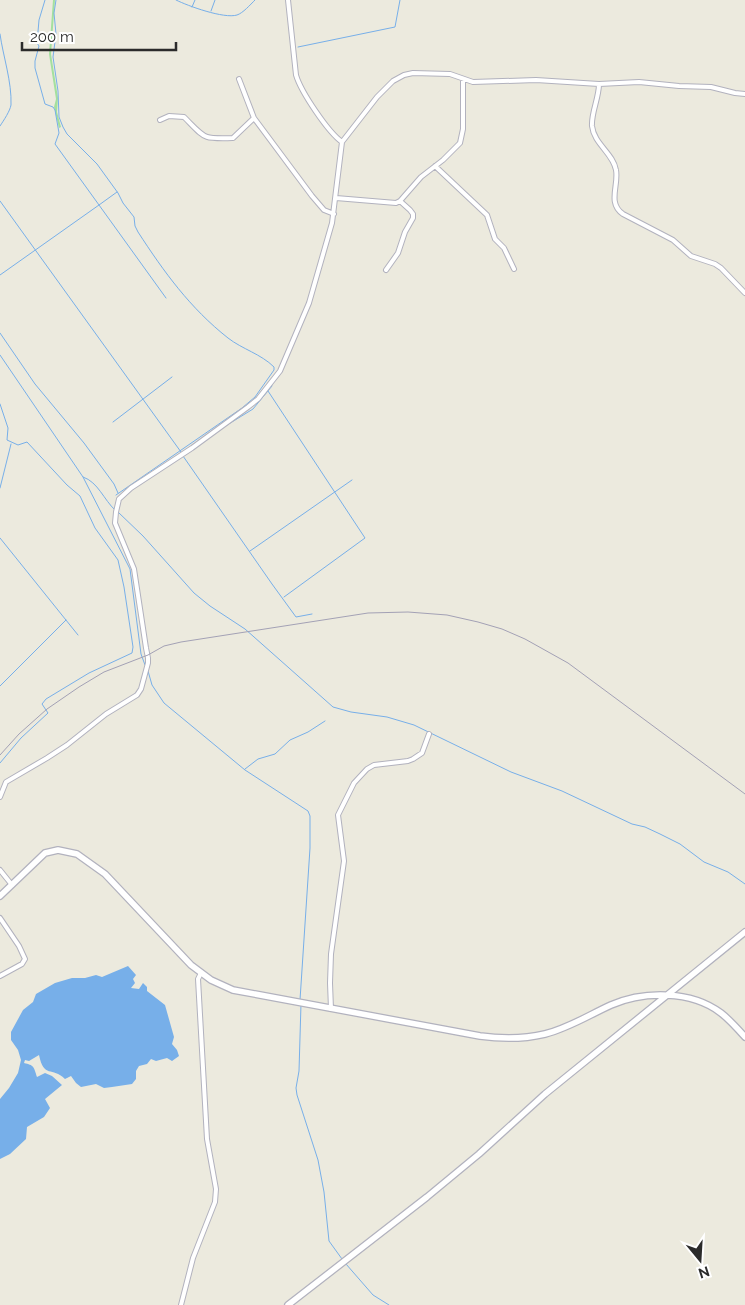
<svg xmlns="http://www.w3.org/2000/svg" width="745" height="1305" font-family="Raleway,sans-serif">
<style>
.grass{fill:#a4e09e}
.water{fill:#77afe9}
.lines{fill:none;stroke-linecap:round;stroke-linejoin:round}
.stream{stroke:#77afe9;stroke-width:1}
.minor-casing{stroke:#b2b2be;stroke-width:6}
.secondary-casing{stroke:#b2b2be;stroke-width:8}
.minor{stroke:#fff;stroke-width:4}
.secondary{stroke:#fff;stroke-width:5.5}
.rail{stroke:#a3a1b5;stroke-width:1}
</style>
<rect width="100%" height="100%" fill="#eceade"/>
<path class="grass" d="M 53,0 L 55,0 L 51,54 L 58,98 L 57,112 L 61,127 L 59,128 L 54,107 L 56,99 L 49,54 Z"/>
<path class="water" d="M 128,966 L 136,975 L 133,979 L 135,983 L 131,988 L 139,989 L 143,983 L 147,987 L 147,991 L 165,1005 L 174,1037 L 172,1044 L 177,1050 L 179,1056 L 172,1061 L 167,1058 L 156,1061 L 151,1059 L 147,1064 L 139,1066 L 136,1071 L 136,1079 L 132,1084 L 112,1087 L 104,1088 L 96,1084 L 81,1087 L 76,1083 L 71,1076 L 65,1079 C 52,1066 44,1079 39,1055 L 29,1061 L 25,1060 L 24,1063 C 34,1065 34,1067 37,1077 L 45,1073 L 52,1076 L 62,1085 L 45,1099 L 50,1108 L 44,1117 L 27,1127 L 26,1139 L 10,1154 L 0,1159 L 0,1099 L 9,1088 L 18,1073 L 21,1060 L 18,1050 L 11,1040 L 11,1032 L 23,1010 L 33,1002 L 36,994 L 55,983 L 72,978 L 85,978 L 96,975 L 102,977 Z"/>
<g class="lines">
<path class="stream" d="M 56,0 L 54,13 L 56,34 L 53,57 L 58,91 L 59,117 L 63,127 L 67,134 L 97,164 L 118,193 L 123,203 L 134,217 L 135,226 L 138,232 C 164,272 190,308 228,338 C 242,349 261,354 274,367 L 274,370 L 255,397 L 242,408 L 116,495
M 176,0 C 188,6 224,19 237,15 C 243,13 250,5 255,0
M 192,7 L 195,0
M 211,11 L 215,0
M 0,34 C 3,56 12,82 11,105 C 10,111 4,120 0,126
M 298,47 L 395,27 L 400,0
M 117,192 L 99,205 L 166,298
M 0,201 L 181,452
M 0,275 L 99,205 L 55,144 L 59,133 L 55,110 L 53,107 L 45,104 L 35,68 L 35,61 L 39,46 L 37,43 L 39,20 L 45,0
M 0,333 L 35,384 L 84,443 L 114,484 L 118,493
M 0,355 L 83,477 C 98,482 104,500 115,510
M 268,391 L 365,538 L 284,597
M 0,404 L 8,428 L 7,440 L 18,445 L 27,442 L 67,485 L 80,496 L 95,528 L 118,560 L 124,587 L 133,647 L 132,653 L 89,673 L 46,699 L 42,704 L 48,713 L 21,738 L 0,763
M 113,422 L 172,377
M 227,425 L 253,409 L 272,386
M 194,449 L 223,427
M 183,456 L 272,584 L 296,617 L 312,614
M 83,477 L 130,569 L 141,654 L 145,665
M 0,488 L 11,444
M 118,512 L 143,536 L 194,593 L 210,606 L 245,629 L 333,707 L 351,712 L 387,717 L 414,725 L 511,772 L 562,791 L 632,824 L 645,827 L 660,834 L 680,844 L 704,862 L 728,872 L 745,884
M 0,538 L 78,635
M 250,551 L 352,480
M 148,671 L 152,685 L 164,703 L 245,770 L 308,811 L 310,816 L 310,848 L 300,1000
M 0,686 L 66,620
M 245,769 L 258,759 L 275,754 L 290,740 L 308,732 L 325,721
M 301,1004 L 299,1071 L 296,1088 L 297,1095 L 318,1160 L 324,1192 L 329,1241 L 342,1259
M 346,1264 L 373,1295 L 389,1305"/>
<g class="minor-casing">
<path id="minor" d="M 288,0 L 296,75 C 301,92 328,132 342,142
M 239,79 L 254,118 L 312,196 L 324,210 L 334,214
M 599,84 C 599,98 591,113 592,126 C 594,144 613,153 616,170 C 619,185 607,203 623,214 L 673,240 L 691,256 L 715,264 L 721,268 L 745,293
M 160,120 L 169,116 L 184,117 C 206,139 202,139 233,138 L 254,118
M 435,166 L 487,215 L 495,239 L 504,248 L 514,269
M 336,198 L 396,203 L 400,201 L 421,177 L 443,160 L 460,143 L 463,129 L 463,79
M 386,270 L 398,253 L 405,232 L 413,218 L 413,214 L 410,210 L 400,201
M 0,797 L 6,782 L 47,758 L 67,745 L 106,714 L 137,695 L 141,689 L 148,663 L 148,658 L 146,648 L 134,569 L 115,523 L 116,512 L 119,499 L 131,488 L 192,448 L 248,407 L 258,399 L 280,371 L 309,303 L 332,223 L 342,142 L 377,97 L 393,81 L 404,75 L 413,73 L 450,74 L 473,82 L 536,80 L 599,84 L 639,82 L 679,86 L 711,87 L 735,93 L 745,94
M 0,870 L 12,885
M 0,918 L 19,946 L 25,959 L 22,964 L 0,976
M 331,1009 L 330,983 L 331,954 L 344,861 L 338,815 L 354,783 L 367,769 L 374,765 L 408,761 L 413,759 L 422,753 L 429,734
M 181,1305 L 193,1258 L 215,1202 L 216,1189 L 207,1139 L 198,979 L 201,973"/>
</g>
<g class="secondary-casing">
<path id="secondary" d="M 0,896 L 45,853 L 58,850 L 77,854 L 105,874 L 191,965 L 211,980 L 233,990 L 480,1036 C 501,1039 524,1039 545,1034 C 569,1028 589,1015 611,1005 C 643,991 691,990 721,1013 C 730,1020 737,1028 745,1037
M 288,1305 L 427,1197 L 479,1154 L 545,1094 L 745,932"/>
</g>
<use href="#minor" class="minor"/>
<use href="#secondary" class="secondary"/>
<path class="rail" d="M 0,755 L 19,734 L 47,709 L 79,687 L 104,672 L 148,655 L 164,646 L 181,642 L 368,613 L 408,612 L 447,615 L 478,622 L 502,629 L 525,639 L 568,663 L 745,794"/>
</g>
<g transform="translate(700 1260) rotate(162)" stroke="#ffffff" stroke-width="4" paint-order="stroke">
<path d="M0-4L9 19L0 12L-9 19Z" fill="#2b2b2b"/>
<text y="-8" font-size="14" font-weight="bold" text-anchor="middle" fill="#2b2b2b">N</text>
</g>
<path d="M22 42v8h154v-8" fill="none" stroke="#2b2b2b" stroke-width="2.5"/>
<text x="30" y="42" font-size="15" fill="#2b2b2b" stroke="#ffffff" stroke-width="4" paint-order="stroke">200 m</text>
</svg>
